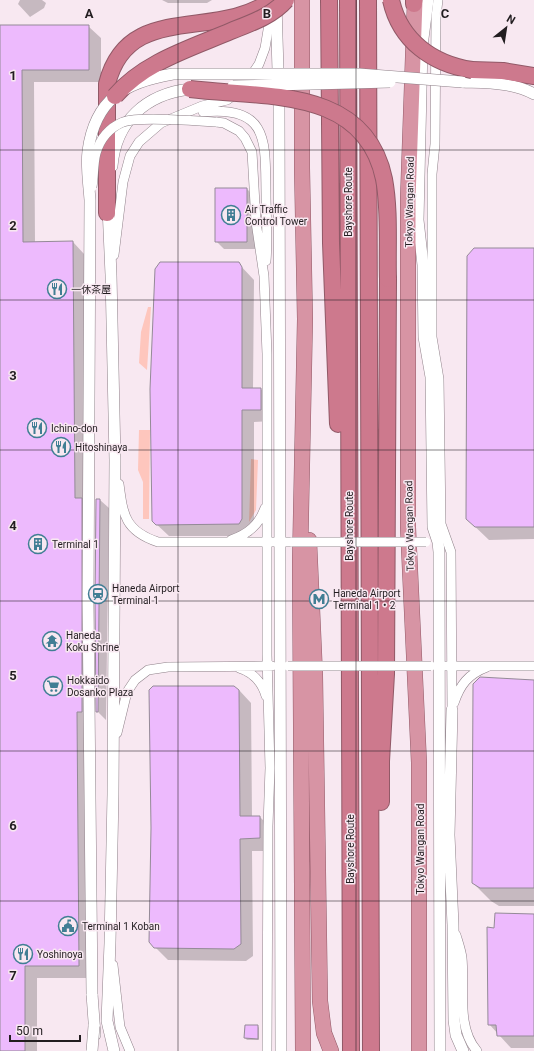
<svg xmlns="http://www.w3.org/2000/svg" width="534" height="1051" font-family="Roboto,'Noto Sans JP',sans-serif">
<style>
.grass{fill:#fec6bd}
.shadow{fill:#0003}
.building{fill:#edbafd;stroke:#948a97}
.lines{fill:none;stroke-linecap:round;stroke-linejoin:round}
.minor-casing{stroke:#8f8189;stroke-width:10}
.tertiary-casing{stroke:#8f8189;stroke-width:12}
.trunk-casing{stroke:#915967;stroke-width:16}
.motorway-casing{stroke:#915967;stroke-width:18}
.minor{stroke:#fff;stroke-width:9}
.tertiary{stroke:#fff;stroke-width:11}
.trunk{stroke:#d794a4;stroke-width:15}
.motorway{stroke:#cd798d;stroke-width:16}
.minor-bridge-casing{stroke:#8f8189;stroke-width:10;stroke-linecap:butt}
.tertiary-bridge-casing{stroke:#8f8189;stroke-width:12;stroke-linecap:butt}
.motorway-bridge-casing{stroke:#915967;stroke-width:18;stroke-linecap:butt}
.minor-bridge{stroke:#fff;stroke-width:9}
.tertiary-bridge{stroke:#fff;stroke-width:11}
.motorway-bridge{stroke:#cd798d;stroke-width:16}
.grid{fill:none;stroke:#221d20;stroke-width:1;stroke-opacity:0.55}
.labels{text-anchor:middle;stroke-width:3;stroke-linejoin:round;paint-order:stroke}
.street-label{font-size:10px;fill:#221d20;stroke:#f8e8f1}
.poi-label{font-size:10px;fill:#221d20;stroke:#f8e8f1;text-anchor:start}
.grid-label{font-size:13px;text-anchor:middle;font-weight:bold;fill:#221d20;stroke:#f8e8f1;stroke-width:3;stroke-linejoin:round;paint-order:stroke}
</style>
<rect width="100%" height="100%" fill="#f8e8f1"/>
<path class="grass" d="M 148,307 L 151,307 L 147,370 L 139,363 L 141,332 Z
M 139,430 L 150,430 L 149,519 L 143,519 L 143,482 L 138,470 Z
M 251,459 L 258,460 L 256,510 L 249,522 Z"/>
<path class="shadow" d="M 20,0 L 42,0 L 46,3 L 44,8 L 30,17 L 18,4 Z
M 162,0 L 212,0 L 207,3 L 168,3 Z
M 0,26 L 88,26 L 101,38 L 101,82 L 34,82 L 35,242 L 73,242 L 85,255 L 94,512 L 94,724 L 91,978 L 37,978 L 37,1051 L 0,1051 Z
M 247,189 L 255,197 L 255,249 L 224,249 L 216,241 Z
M 534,249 L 534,539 L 489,540 L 467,519 Z
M 238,263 L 254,280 L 253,389 L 261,389 L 272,401 L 272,421 L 254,422 L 254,532 L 251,536 L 169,536 L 153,521 Z
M 96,500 L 100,500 L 109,508 L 106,720 L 97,711 Z
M 534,681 L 534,906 L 499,906 L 491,901 L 473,883 Z
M 239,690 L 251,703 L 252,817 L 260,817 L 272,829 L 272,851 L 252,851 L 253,956 L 246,961 L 168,960 L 155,947 Z
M 534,915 L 534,1048 L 511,1048 L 489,1024 L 495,929 Z
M 258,1026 L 259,1028 L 259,1040 L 247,1040 L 245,1038 Z"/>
<path class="building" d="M 0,25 L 89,25 L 89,70 L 22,70 L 23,242 L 73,241 L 75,498 L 82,498 L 82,712 L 77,712 L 79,966 L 25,966 L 25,1051 L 0,1051 Z
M 215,188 L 247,188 L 247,242 L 215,242 Z
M 474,248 L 534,248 L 534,527 L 475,527 L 466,519 L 467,256 Z
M 160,262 L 239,262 L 242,267 L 242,388 L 261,388 L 261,410 L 242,410 L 242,519 L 239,524 L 156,525 L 152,521 L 150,389 L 155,269 Z
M 96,499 L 100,499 L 98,712 L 96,712 L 95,601 Z
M 480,677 L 534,680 L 534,888 L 480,888 L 472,883 L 473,684 Z
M 153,686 L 234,686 L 239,690 L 240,816 L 260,816 L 260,838 L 240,839 L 241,944 L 234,949 L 154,948 L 149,942 L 151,828 L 149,690 Z
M 495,913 L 534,914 L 534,1036 L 497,1036 L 496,1025 L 488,1025 L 487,927 L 494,928 Z
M 245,1025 L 258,1025 L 258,1039 L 244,1038 Z"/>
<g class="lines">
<g class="minor-casing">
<path id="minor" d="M 438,0 L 436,17 L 435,144 L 432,174 L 432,337 L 439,379 L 441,524 L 451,552 L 452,710
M 203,112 C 270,105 265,143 266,194 C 266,216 268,239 266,261
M 216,122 L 224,123 L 239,131 L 245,138 L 252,152 L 256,222 L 264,276 L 267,354 L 267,655 L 270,768 L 268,826 L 267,1051
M 114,255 L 123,182 L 130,156 L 139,142 L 161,123 L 202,106 L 227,100 L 237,93 L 247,82 L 259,64 L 265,48 L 271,12
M 119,484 C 123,515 125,531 158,542 L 292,542
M 231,540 C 248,534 259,525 265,508
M 446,666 L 534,666
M 239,668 C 252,672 262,682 266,696
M 454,703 C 460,685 468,674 487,667
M 117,733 L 127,692 L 135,680 L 148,670 L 168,667 L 272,666
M 456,935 C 458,942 461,950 462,958 C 465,988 456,1027 477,1051
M 113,965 L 120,1027 L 130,1051"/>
</g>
<g class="tertiary-casing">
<path id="tertiary" d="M 428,0 L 422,46 L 418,220 L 423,265 L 424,337 L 431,377 L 433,527 L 438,542 L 439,552 L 440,1051
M 276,4 L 279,104 L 281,1051
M 462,82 C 487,83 512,82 534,94
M 112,166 C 116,121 146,94 190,89
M 108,207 L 111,275 L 115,460 L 113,794 L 110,943 L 107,1021 L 114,1051
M 452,710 L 449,835 L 453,925 L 454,1020 L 456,1035 L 463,1051
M 92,994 L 95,1035"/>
</g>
<g class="trunk-casing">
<path id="trunk" d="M 302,0 L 302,168 L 305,319 L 300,562 L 303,1051
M 415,0 L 408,199 L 408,527 L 419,763 L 419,1051
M 309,540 L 315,675 L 320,1001 L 324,1033 L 331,1051"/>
</g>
<g class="motorway-casing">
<path id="motorway" d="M 329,0 L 331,243 L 338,424
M 348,0 L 351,1051
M 368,0 L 371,1051
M 414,0 L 414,4
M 472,70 L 503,71 L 534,76
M 107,213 L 107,84 C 128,0 216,42 272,0
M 381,802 L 381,761 L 386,674 L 388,279"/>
</g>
<use href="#minor" class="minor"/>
<use href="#tertiary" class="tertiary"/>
<use href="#trunk" class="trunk"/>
<use href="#motorway" class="motorway"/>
<g class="minor-bridge-casing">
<path id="minor-bridge" d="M 92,187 C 94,176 93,164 96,153 C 100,139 109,128 123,122 C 140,116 196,121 216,122
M 292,542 L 426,542
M 288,666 L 431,666"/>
</g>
<g class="tertiary-bridge-casing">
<path id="tertiary-bridge" d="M 233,86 L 390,82
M 92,994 L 88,601 L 90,200 C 89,185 86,167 88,151 C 95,99 125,82 173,74 L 359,74 L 462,82
M 92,1051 L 94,1026"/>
</g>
<g class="motorway-bridge-casing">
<path id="motorway-bridge" d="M 391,0 C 400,41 433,64 472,70
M 190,89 C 264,98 365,86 384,179 C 390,211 387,247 388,279
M 115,96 C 144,62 191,48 231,31 C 251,23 272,16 286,0"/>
</g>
<use href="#minor-bridge" class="minor-bridge"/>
<use href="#tertiary-bridge" class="tertiary-bridge"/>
<use href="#motorway-bridge" class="motorway-bridge"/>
</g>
<path class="grid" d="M 178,0 L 178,1051M 356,0 L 356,1051M 0,150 L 534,150M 0,300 L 534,300M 0,450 L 534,450M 0,601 L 534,601M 0,751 L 534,751M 0,901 L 534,901"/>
<defs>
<g id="building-ring" transform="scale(1)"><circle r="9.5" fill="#f8e8f1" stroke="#417e94" stroke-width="1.5"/><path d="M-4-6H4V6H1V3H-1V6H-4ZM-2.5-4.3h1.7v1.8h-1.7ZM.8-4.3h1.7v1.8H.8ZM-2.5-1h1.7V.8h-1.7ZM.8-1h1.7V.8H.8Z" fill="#417e94"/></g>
<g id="restaurant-ring" transform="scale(1)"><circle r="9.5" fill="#f8e8f1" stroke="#417e94" stroke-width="1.5"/><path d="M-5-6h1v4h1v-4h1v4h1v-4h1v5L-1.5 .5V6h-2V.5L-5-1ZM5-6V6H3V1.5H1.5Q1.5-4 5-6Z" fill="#417e94"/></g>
<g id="station-ring" transform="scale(1)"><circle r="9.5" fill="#f8e8f1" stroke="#417e94" stroke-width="1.5"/><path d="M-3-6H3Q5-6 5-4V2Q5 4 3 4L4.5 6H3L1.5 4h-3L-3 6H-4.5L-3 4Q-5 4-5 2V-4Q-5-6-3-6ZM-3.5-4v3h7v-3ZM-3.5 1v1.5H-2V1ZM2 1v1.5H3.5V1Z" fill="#417e94"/></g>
<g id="metro-ring" transform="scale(1)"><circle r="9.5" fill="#f8e8f1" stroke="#417e94" stroke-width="1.5"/><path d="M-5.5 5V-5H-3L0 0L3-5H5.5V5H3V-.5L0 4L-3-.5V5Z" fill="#417e94"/></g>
<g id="temple-ring" transform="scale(1)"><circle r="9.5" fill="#f8e8f1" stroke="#417e94" stroke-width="1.5"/><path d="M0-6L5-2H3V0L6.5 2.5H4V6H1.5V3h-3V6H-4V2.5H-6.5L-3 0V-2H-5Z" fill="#417e94"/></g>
<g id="supermarket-ring" transform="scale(1)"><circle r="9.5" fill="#f8e8f1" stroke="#417e94" stroke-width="1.5"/><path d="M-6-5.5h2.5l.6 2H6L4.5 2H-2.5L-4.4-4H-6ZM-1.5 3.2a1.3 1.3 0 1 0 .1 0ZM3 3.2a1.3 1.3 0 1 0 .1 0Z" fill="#417e94"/></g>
<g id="civic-ring" transform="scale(1)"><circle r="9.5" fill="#f8e8f1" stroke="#417e94" stroke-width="1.5"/><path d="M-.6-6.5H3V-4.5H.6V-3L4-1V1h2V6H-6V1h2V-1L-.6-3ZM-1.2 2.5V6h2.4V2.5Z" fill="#417e94"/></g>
</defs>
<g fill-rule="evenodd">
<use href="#building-ring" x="231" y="215"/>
<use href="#restaurant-ring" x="57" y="289"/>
<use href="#restaurant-ring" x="37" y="428"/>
<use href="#restaurant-ring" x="61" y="447"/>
<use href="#building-ring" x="38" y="544"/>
<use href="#station-ring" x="98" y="594"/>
<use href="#metro-ring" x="319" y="599"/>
<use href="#temple-ring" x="52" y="641"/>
<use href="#supermarket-ring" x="53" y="686"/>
<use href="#civic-ring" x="68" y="926"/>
<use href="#restaurant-ring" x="23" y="954"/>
</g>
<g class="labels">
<g class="street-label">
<text transform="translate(348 202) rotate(-90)" y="4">Bayshore Route</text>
<text transform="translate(409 202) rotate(-89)" y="4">Tokyo Wangan Road</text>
<text transform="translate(349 526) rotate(-90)" y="4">Bayshore Route</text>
<text transform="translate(409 526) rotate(-91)" y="4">Tokyo Wangan Road</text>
<text transform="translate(350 849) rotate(-90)" y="4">Bayshore Route</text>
<text transform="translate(420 849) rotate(-90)" y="4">Tokyo Wangan Road</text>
</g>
<g class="poi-label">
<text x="245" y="213">Air Traffic<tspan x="245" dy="12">Control Tower</tspan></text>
<text x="71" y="293">一休茶屋</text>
<text x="51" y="432">Ichino-don</text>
<text x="75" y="451">Hitoshinaya</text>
<text x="52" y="548">Terminal 1</text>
<text x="112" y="592">Haneda Airport<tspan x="112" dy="12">Terminal 1</tspan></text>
<text x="333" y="597">Haneda Airport<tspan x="333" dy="12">Terminal 1・2</tspan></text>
<text x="66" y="639">Haneda<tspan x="66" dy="12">Koku Shrine</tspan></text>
<text x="67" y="684">Hokkaido<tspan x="67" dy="12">Dosanko Plaza</tspan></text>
<text x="82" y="930">Terminal 1 Koban</text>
<text x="37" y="958">Yoshinoya</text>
</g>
</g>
<g class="grid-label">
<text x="89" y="18">A</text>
<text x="267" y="18">B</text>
<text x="445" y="18">C</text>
<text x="13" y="80">1</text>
<text x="13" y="230">2</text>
<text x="13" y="380">3</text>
<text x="13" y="530">4</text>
<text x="13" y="680">5</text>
<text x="13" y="830">6</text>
<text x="13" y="980">7</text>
</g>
<g transform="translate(506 28) rotate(30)" stroke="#f8e8f1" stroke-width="3" paint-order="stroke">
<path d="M0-3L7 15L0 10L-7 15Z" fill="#221d20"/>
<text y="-6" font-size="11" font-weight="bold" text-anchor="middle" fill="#221d20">N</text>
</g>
<path d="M10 1035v6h70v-6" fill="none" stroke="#221d20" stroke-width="2"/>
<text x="16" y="1035" font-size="12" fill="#221d20" stroke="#f8e8f1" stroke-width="3" paint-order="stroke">50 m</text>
</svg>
